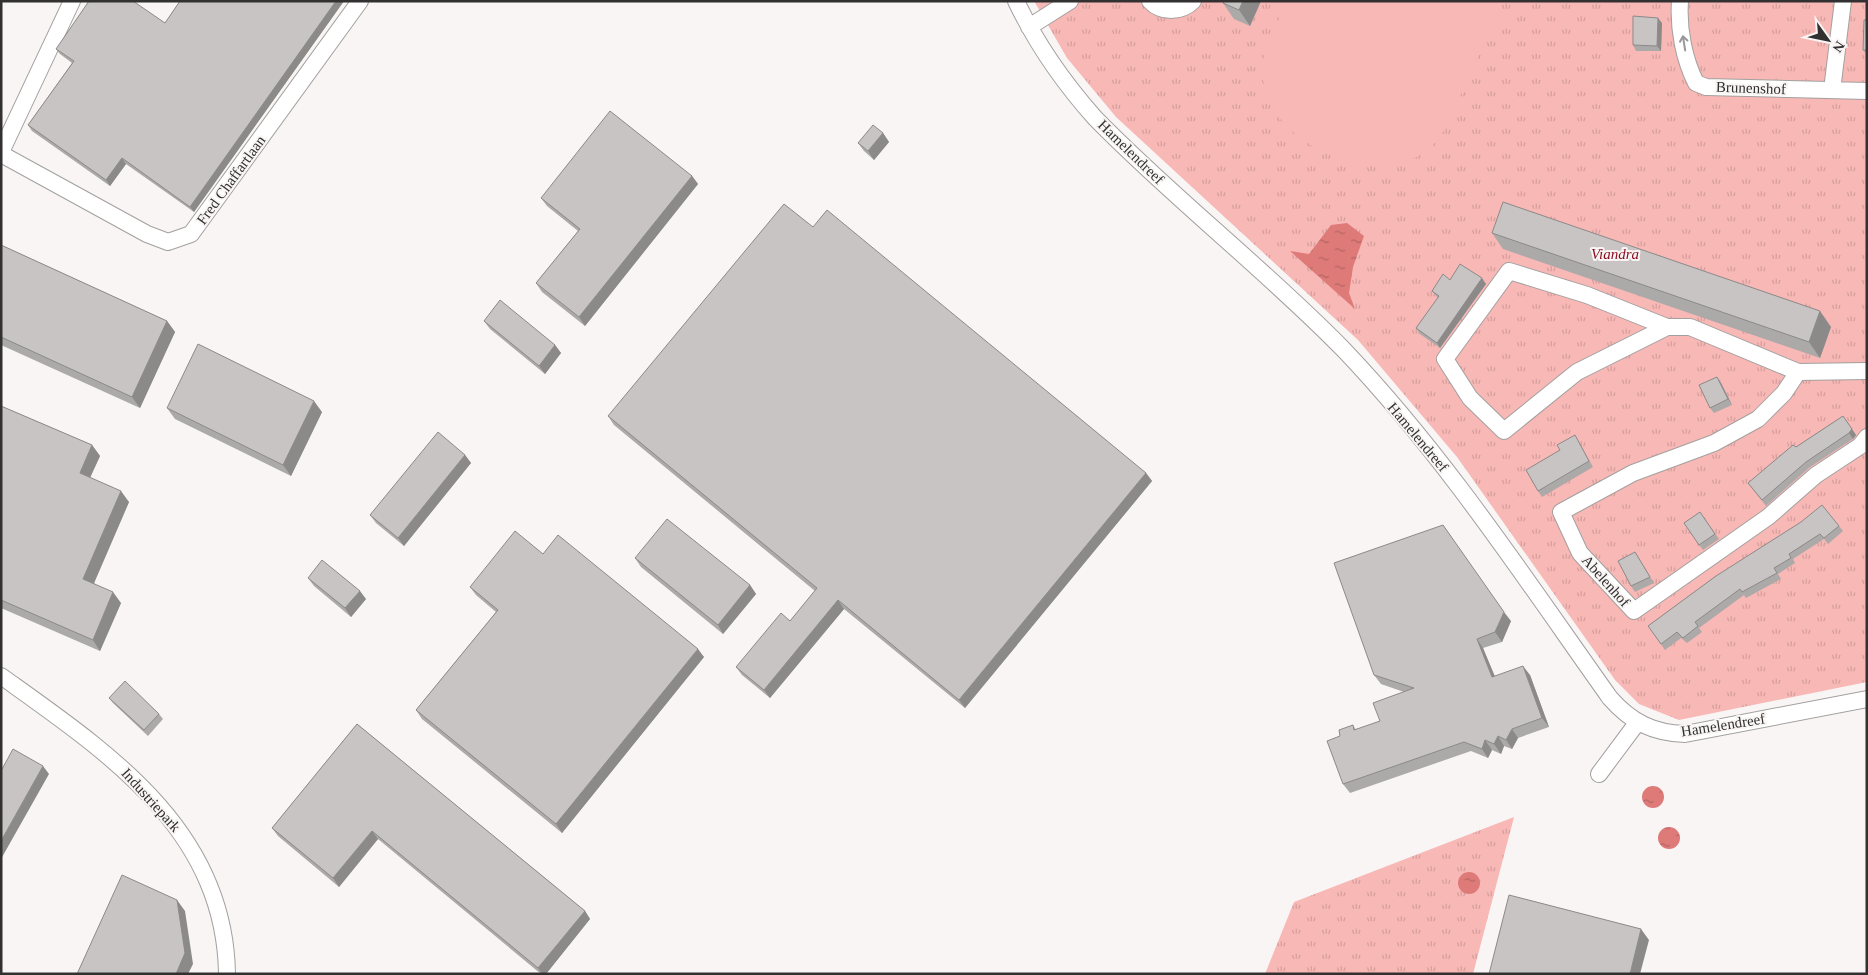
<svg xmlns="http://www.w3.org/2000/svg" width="1868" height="975" font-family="Georgia,serif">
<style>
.grass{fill:url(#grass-tufts)}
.garden{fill:#f8b8b5}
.water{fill:url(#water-ripples)}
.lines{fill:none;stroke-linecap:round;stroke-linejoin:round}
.minor-casing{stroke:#a3a09f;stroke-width:18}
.minor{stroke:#fff;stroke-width:16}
.wall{fill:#aca9a9}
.shaded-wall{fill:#8c8989}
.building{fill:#c8c4c4;stroke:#8c8989}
.oneway{stroke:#989898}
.labels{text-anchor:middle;stroke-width:4;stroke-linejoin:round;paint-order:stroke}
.street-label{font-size:15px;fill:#323030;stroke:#f9f5f5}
.park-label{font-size:15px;font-style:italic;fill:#880a1e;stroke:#f9f5f5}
</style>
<defs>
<pattern id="grass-tufts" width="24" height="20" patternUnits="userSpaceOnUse" patternTransform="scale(1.25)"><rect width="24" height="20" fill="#f8b8b5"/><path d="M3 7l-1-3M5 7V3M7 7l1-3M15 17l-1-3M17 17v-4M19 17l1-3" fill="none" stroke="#d59e9c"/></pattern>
<pattern id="water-ripples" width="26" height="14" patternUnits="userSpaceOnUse" patternTransform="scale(1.25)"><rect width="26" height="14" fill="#de7a78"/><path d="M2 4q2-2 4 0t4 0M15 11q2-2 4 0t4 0" fill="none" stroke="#b56463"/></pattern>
</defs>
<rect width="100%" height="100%" fill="#f9f5f5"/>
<path class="grass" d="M 1034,1 L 1867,1 L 1867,682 L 1679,720 L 1639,704 L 1615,680 L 1457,457 L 1358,340 L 1116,117 L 1067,58 Z
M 1514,817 L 1473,974 L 1265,974 L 1294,902 Z"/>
<path class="garden" d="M 1288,1 L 1504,1 L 1446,127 C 1440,137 1434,146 1424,153 C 1365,190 1253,136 1263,61 C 1266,41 1279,20 1288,1 Z"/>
<path class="water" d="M 1347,223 L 1364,236 L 1353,267 L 1349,293 L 1355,309 L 1290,251 L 1309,254 L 1331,225 Z
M1642 797a11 11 0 1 1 22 0a11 11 0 1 1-22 0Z
M1658 838a11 11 0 1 1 22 0a11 11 0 1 1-22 0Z
M1458 883a11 11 0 1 1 22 0a11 11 0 1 1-22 0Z"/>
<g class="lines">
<g class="minor-casing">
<path id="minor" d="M 1016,1 C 1037,45 1063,82 1095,118 C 1174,199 1265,269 1344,350 C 1445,456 1526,580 1610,698 C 1631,722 1653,733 1685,734 L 1867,699
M 1150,1 C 1161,13 1181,13 1193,1
M 1680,1 C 1678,29 1684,59 1696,83 L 1706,87 L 1867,91
M 1029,27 L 1070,1
M 1832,90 L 1843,1
M 1,152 L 72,1
M 1,154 L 147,234 L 168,242 L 191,234 L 360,1
M 1667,327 L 1577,372 L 1504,431 L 1470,398 L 1445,359 L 1509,271 L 1587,295 L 1667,327 L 1690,327 L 1798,372 L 1867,371
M 1798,372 L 1784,393 L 1758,419 L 1714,443 L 1633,473 L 1561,512 L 1580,553 L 1634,611 L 1768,517 L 1816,475 L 1860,446 L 1867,437
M 1,676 C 107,752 225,829 227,974
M 1599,774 L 1637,723"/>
</g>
<use href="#minor" class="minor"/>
</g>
<path class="wall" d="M 180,1 L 344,1 L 194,212 L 126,164 L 110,186 L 32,131 L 28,125 L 72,63 L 60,54 L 56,49 L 165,23 Z
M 1261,1 L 1250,26 L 1234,19 L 1223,3 Z
M 1794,1 L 1818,1 L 1818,2 L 1794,2 Z
M 1662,23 L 1661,51 L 1636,51 L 1633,45 Z
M 1863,50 L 1867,50 L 1867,55 Z
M 883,133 L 889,142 L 874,160 L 864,151 L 858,143 Z
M 692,176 L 698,184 L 585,326 L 542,292 L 536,283 L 578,231 L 547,206 L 541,198 Z
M 813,227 L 1146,473 L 1152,481 L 965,708 L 844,609 L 770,698 L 742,675 L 736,667 L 790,621 L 815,591 L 614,425 L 608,416 Z
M 1492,233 L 1831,327 L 1820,358 L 1503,249 Z
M 1,245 L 167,321 L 175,332 L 140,408 L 1,345 Z
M 1450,280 L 1486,284 L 1440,348 L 1420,334 L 1416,328 L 1438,298 L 1436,296 L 1432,291 Z
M 484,321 L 555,345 L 561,353 L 545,374 L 490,329 Z
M 1717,377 L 1721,383 L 1732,405 L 1714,413 L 1710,408 Z
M 1,406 L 92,445 L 100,456 L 90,478 L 129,502 L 94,583 L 121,603 L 100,651 L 1,608 Z
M 167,408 L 322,412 L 291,476 L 175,419 Z
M 1843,416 L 1856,435 L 1853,439 L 1810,467 L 1766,506 L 1748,483 L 1796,447 Z
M 1575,435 L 1593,467 L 1542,497 L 1538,491 L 1560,450 Z
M 465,455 L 471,463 L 404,546 L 376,523 L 370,515 Z
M 1700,512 L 1719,539 L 1703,550 L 1684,523 Z
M 1839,526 L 1843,531 L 1828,544 L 1824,539 L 1793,559 L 1795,563 L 1778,574 L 1781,579 L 1746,598 L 1744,595 L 1699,628 L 1702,632 L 1687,643 L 1681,638 L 1665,650 L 1648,626 L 1716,576 Z
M 1635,552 L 1654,583 L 1635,592 L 1631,586 Z
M 543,554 L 704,657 L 562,833 L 422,719 L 416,710 L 496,612 L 476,595 L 470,587 Z
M 635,558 L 750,585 L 756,594 L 723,634 L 641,567 Z
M 308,578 L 366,599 L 351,617 L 314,586 Z
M 1511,621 L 1502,642 L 1483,648 L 1494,676 L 1530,675 L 1549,727 L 1518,738 L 1512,749 L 1504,746 L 1501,754 L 1492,750 L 1488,758 L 1471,751 L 1350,793 L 1343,784 L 1340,736 L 1353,725 L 1356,730 L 1380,721 L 1404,692 L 1381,684 L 1374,675 Z
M 109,698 L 159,714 L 163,719 L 148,736 L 113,703 Z
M 357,724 L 585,911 L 590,919 L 546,974 L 541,974 L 378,839 L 339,887 L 278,836 L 272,828 Z"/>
<path class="shaded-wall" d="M 336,1 L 344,1 L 194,212 L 190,207 Z
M 1243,1 L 1261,1 L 1250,26 L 1239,10 Z
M 1658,18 L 1662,23 L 1661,51 L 1657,46 Z
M 883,133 L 889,142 L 874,160 L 868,151 Z
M 122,158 L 126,164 L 110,186 L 106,180 Z
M 692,176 L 698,184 L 585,326 L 579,317 Z
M 1482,278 L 1486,284 L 1440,348 L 1437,343 Z
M 1820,311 L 1831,327 L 1820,358 L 1809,342 Z
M 167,321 L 175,332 L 140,408 L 132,397 Z
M 555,345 L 561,353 L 545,374 L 539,366 Z
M 1717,377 L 1721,383 L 1732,405 L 1728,399 Z
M 314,401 L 322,412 L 291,476 L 283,465 Z
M 1843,416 L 1856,435 L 1853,439 L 1849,433 Z
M 92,445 L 100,456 L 87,484 L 80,473 Z
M 465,455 L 471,463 L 404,546 L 398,538 Z
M 1146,473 L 1152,481 L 965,708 L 959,700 Z
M 121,491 L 129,502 L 91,590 L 83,579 Z
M 750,585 L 756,594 L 723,634 L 718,625 Z
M 360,591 L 366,599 L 351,617 L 345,608 Z
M 113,592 L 121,603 L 100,651 L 93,640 Z
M 838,600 L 844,609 L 770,698 L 764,690 Z
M 1504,612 L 1511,621 L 1502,642 L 1495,632 Z
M 1477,639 L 1483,648 L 1499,686 L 1492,677 Z
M 698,649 L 704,657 L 562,833 L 556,824 Z
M 1523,666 L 1530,675 L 1549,727 L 1542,718 Z
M 1512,729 L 1518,738 L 1512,749 L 1506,740 Z
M 1498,736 L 1504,746 L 1501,754 L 1494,744 Z
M 1485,740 L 1492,750 L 1488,758 L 1482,749 Z
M 43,766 L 49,774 L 1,859 L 1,841 Z
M 372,831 L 378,839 L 339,887 L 333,878 Z
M 177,900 L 185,911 L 193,964 L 188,974 L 176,974 Z
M 585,911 L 590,919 L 546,974 L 542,974 L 538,968 Z
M 1641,929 L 1649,940 L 1640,974 L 1630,974 Z"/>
<path class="building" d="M 89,1 L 133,1 L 165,23 L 180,1 L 336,1 L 190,207 L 122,158 L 106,180 L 28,125 L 74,61 L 56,49 Z
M 1224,1 L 1243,1 L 1239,10 L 1223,3 Z
M 1633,16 L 1658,18 L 1657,46 L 1633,45 Z
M 1864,20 L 1867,20 L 1867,50 L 1863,50 Z
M 610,111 L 692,176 L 579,317 L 536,283 L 580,229 L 541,198 Z
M 873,125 L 883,133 L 868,151 L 858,143 Z
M 1503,202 L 1820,311 L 1809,342 L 1492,233 Z
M 784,204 L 813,227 L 827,210 L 1146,473 L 959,700 L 838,600 L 764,690 L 736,667 L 781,613 L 790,621 L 817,588 L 608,416 Z
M 1,245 L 167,321 L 132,397 L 1,337 Z
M 1460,264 L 1482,278 L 1437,343 L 1416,328 L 1439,296 L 1432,291 L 1443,274 L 1450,280 Z
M 500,300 L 555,345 L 539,366 L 484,321 Z
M 198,344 L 314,401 L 283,465 L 167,408 Z
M 1717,377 L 1728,399 L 1710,408 L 1699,385 Z
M 1,406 L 92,445 L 80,473 L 121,491 L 83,579 L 113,592 L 93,640 L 1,600 Z
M 1843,416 L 1852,429 L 1849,433 L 1806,462 L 1762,500 L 1748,483 L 1793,445 L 1796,447 Z
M 438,432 L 465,455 L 398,538 L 370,515 Z
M 1575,435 L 1589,461 L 1538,491 L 1526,470 L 1560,450 L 1557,445 Z
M 1822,505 L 1839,526 L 1824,538 L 1820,534 L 1789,554 L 1791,558 L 1774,568 L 1777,573 L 1742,592 L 1740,589 L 1695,622 L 1698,626 L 1683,638 L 1677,632 L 1661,644 L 1648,626 L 1716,576 L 1801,522 Z
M 1700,512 L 1715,534 L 1699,545 L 1684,523 Z
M 667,519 L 750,585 L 718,625 L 635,558 Z
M 1443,525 L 1504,612 L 1495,632 L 1477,639 L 1492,677 L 1523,666 L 1542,718 L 1512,729 L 1506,740 L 1498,736 L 1494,744 L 1485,740 L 1482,749 L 1464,742 L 1343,784 L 1327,741 L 1340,736 L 1339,730 L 1353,725 L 1354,730 L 1380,721 L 1373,703 L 1414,688 L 1374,675 L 1334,563 Z
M 515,531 L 543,554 L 558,535 L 698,649 L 556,824 L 416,710 L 498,610 L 470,587 Z
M 1635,552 L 1650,577 L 1631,586 L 1618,561 Z
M 322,560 L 360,591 L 345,608 L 308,578 Z
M 125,681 L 159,714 L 144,730 L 109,698 Z
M 357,724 L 585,911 L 538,968 L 372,831 L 333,878 L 272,828 Z
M 13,749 L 43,766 L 1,841 L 1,771 Z
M 122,875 L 177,900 L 185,953 L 176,974 L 77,974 Z
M 1509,895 L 1641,929 L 1630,974 L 1489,974 Z"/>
<defs><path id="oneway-shaft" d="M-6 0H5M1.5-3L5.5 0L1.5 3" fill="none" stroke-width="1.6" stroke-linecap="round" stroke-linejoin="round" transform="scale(1.25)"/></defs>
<use class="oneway" href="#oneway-shaft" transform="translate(1684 43) rotate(-99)"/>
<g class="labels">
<g class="street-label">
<text transform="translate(1751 88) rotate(2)" y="5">Brunenshof</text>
<text transform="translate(1131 152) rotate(44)" y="5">Hamelendreef</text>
<text transform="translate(231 180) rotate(-54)" y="5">Fred Chaffartlaan</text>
<text transform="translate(1418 437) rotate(50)" y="5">Hamelendreef</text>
<text transform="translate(1606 581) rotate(48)" y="5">Abelenhof</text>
<text transform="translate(1723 725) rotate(-9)" y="5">Hamelendreef</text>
<text transform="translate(151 800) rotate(48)" y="5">Industriepark</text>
</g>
<g class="park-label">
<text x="1615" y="259">Viandra</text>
</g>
</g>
<rect width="1868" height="975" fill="none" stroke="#323030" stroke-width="5"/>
<g transform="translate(1828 40) rotate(123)" stroke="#f9f5f5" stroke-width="4" paint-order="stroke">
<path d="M0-4L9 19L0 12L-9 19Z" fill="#323030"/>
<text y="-8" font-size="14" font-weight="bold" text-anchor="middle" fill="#323030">N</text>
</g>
</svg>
